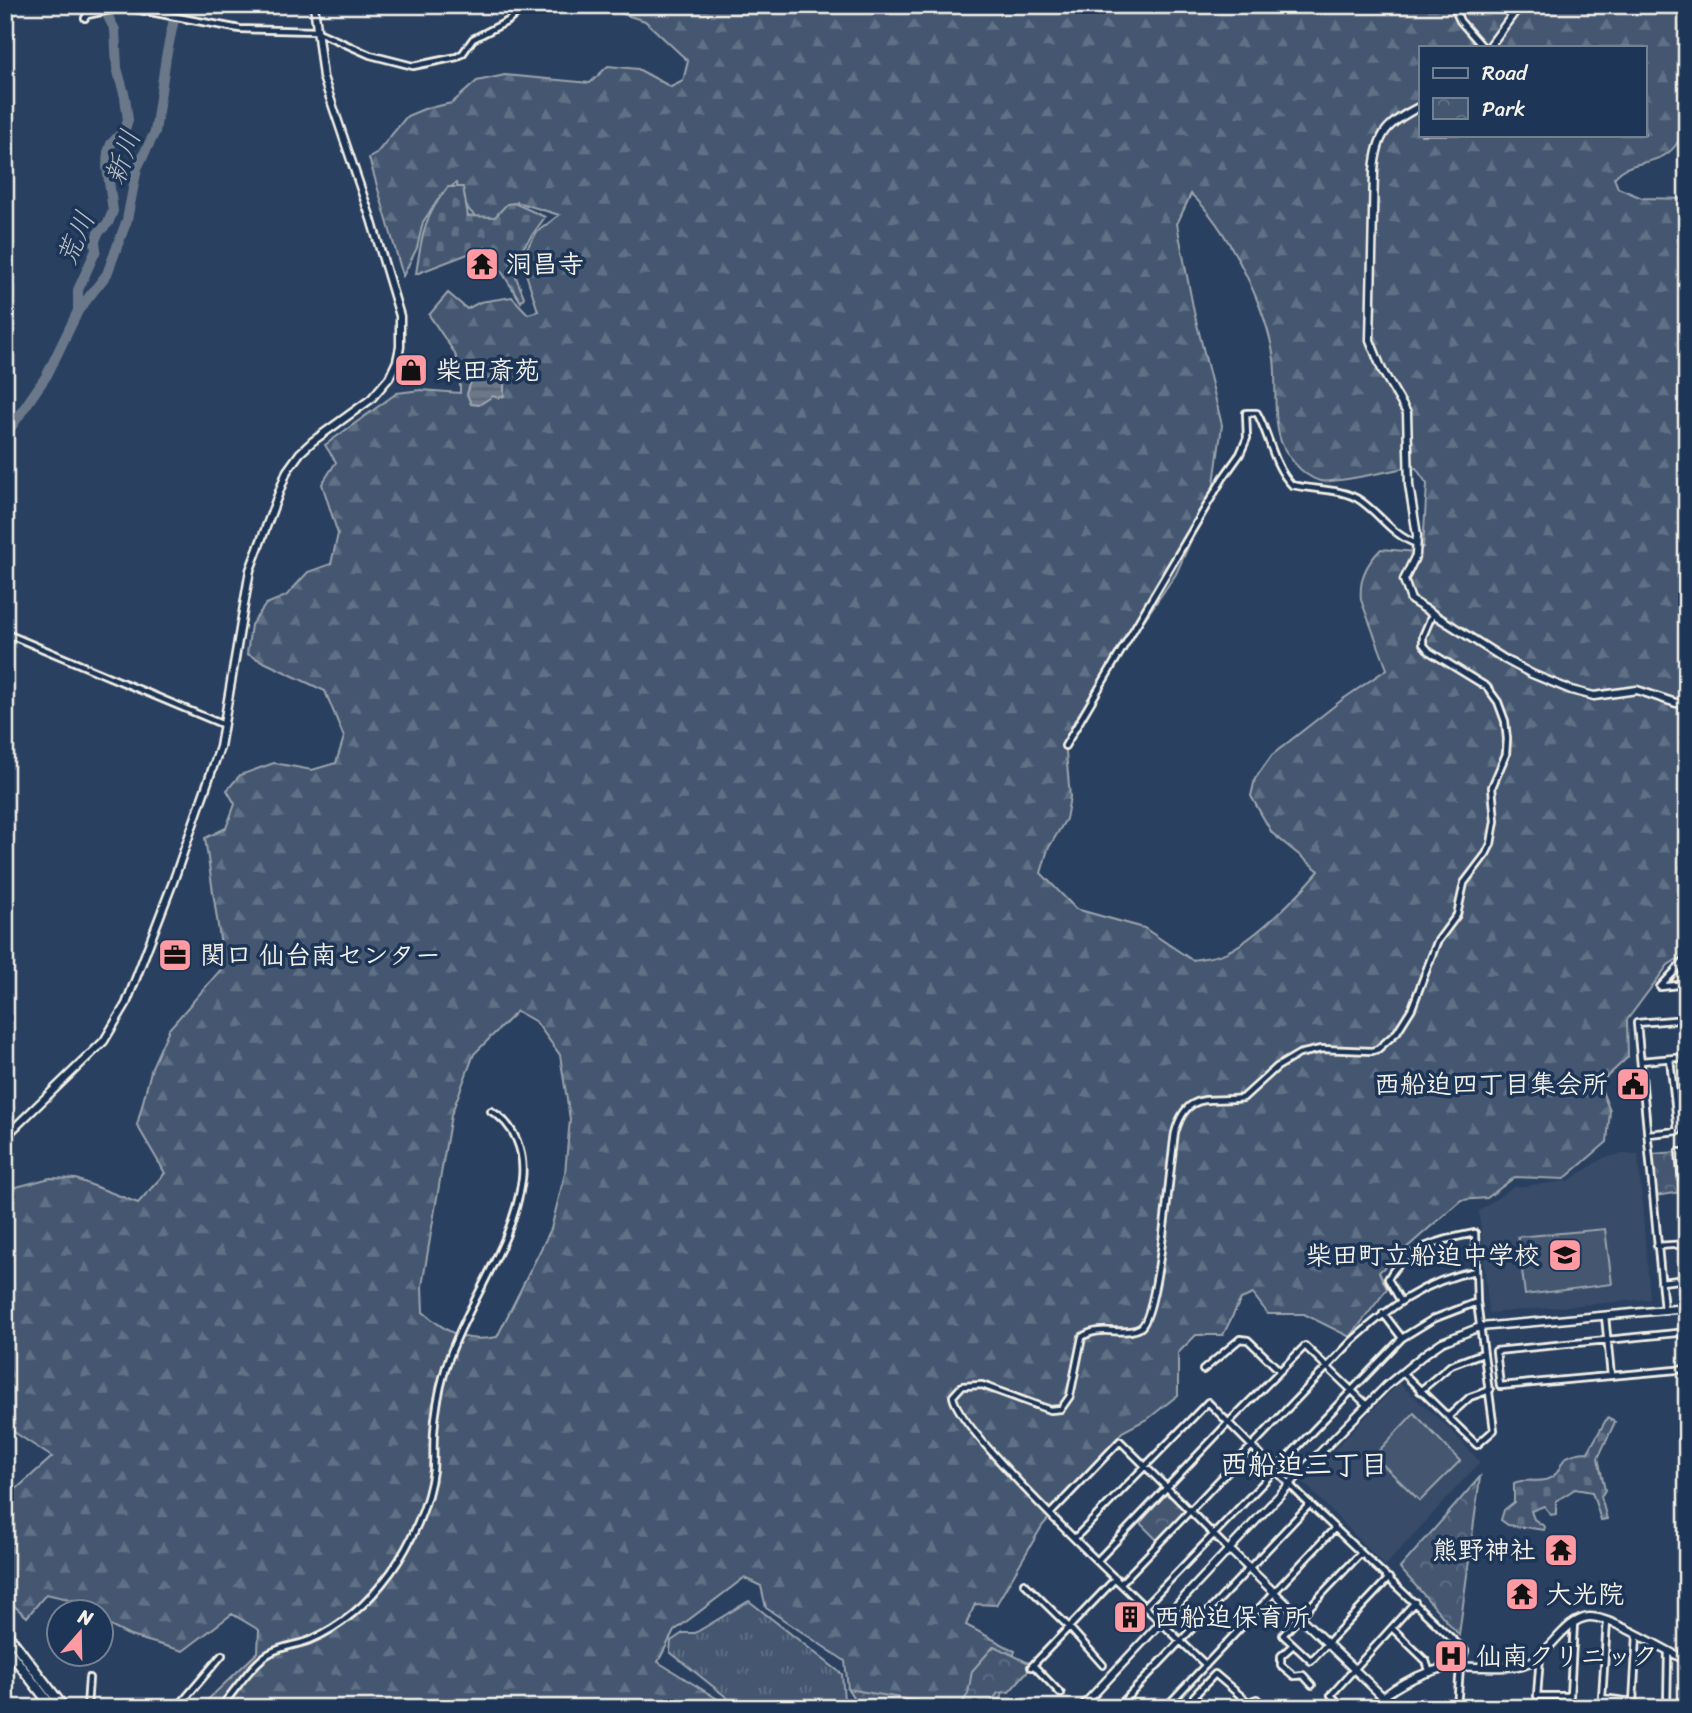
<svg xmlns="http://www.w3.org/2000/svg" width="1692" height="1713" font-family="Sriracha,'Klee One',sans-serif">
<style>
.built{fill:#374c69}
.grass{fill:url(#grass-tufts);stroke:#9ca4ac;stroke-width:2}
.forest{fill:url(#forest-firs);stroke:#9ca4ac;stroke-width:2;fill-rule:evenodd}
.cemetery{fill:url(#cemetery-stones);stroke:#9ca4ac;stroke-width:2}
.park{fill:url(#park-crowns);stroke:#9ca4ac;stroke-width:2}
.garden{fill:#445771;stroke:#9ca4ac;stroke-width:2}
.water{fill:url(#water-rules);stroke:#a1a8b0;stroke-width:2}
.lines{fill:none;stroke-linecap:round;stroke-linejoin:round}
.river{stroke:#6a788a;stroke-width:10}
.minor-casing{stroke:#f4f1e8;stroke-width:10}
.tertiary-casing{stroke:#f4f1e8;stroke-width:11}
.trunk-casing{stroke:#f4f1e8;stroke-width:13}
.minor{stroke:#1d3557;stroke-width:4.5}
.tertiary{stroke:#1d3557;stroke-width:6}
.trunk{stroke:#1d3557;stroke-width:8}
.labels{text-anchor:middle;stroke-width:7;stroke-linejoin:round;paint-order:stroke}
.poi-label{font-size:26px;font-weight:bold;fill:#f4f1e8;stroke:#1d3557;text-anchor:start}
.water-label{font-size:28px;font-style:italic;fill:#bdc1c2;stroke:#1d3557}
.neighbourhood-label{font-size:28px;font-weight:bold;fill:#f4f1e8;stroke:#1d3557}
</style>
<defs>
<pattern id="grass-tufts" width="24" height="20" patternUnits="userSpaceOnUse" patternTransform="scale(1.75)"><rect width="24" height="20" fill="#445771"/><path d="M3 7l-1-3M5 7V3M7 7l1-3M15 17l-1-3M17 17v-4M19 17l1-3" fill="none" stroke="#607085"/></pattern>
<pattern id="forest-firs" width="22" height="20" patternUnits="userSpaceOnUse" patternTransform="scale(1.75)"><rect width="22" height="20" fill="#445771"/><path d="M5 1l3.5 6h-7zM16 11l3.5 6h-7z" fill="#607085"/></pattern>
<pattern id="cemetery-stones" width="16" height="16" patternUnits="userSpaceOnUse" patternTransform="scale(1.75)"><rect width="16" height="16" fill="#445771"/><path d="M2 7V4a2 2 0 0 1 4 0v3zM10 15v-3a2 2 0 0 1 4 0v3z" fill="#607085"/></pattern>
<pattern id="park-crowns" width="20" height="18" patternUnits="userSpaceOnUse" patternTransform="scale(1.75)"><rect width="20" height="18" fill="#445771"/><path d="M2 6a3 3 0 1 1 6 0M12 15a3 3 0 1 1 6 0" fill="none" stroke="#607085"/></pattern>
<pattern id="water-rules" width="6" height="5" patternUnits="userSpaceOnUse" patternTransform="scale(1.75)"><rect width="6" height="5" fill="#6a788a"/><path d="M0 2.5h6" fill="none" stroke="#5b626b"/></pattern>
</defs>
<rect width="100%" height="100%" fill="#2a4060"/>
<filter id="ink" filterUnits="userSpaceOnUse"><feTurbulence type="fractalNoise" baseFrequency=".0143" numOctaves="2"/><feDisplacementMap in="SourceGraphic" scale="14" xChannelSelector="R" yChannelSelector="G"/><feConvolveMatrix kernelMatrix="1 2 1 2 8 2 1 2 1" color-interpolation-filters="sRGB"/></filter>
<g filter="url(#ink)">
<path class="built" d="M 1624,1154 L 1638,1154 L 1650,1299 L 1489,1313 L 1479,1211 L 1513,1187 L 1568,1181 L 1605,1157 Z
M 1399,1383 L 1450,1429 L 1480,1462 L 1385,1566 L 1303,1482 Z"/>
<path class="grass" d="M 749,1601 L 842,1674 L 844,1700 L 841,1708 L 740,1708 L 670,1652 L 671,1641 L 683,1633 L 695,1633 Z"/>
<path class="forest" d="M 612,5 L 1687,5 L 1687,126 C 1682,135 1677,147 1668,153 C 1651,166 1630,159 1614,178 L 1618,188 L 1642,198 L 1687,199 L 1687,953 L 1668,965 L 1627,1020 L 1628,1057 L 1599,1084 L 1610,1111 L 1607,1142 L 1564,1179 L 1515,1177 L 1487,1198 L 1461,1200 L 1379,1272 L 1387,1289 L 1350,1337 L 1304,1314 L 1268,1314 L 1253,1294 L 1241,1299 L 1223,1335 L 1196,1335 L 1178,1353 L 1178,1395 L 1149,1418 L 1122,1432 L 1042,1526 L 996,1605 L 975,1604 L 966,1625 L 1015,1651 L 998,1708 L 864,1708 L 848,1689 L 845,1661 L 766,1608 L 761,1586 L 744,1578 L 674,1631 L 658,1662 L 732,1708 L 199,1708 L 258,1652 L 259,1630 L 232,1614 L 183,1651 L 130,1636 L 102,1622 L 102,1612 L 86,1611 L 82,1602 L 46,1594 L 27,1617 L 5,1598 L 5,1499 L 52,1457 L 5,1426 L 5,1190 L 50,1178 L 76,1179 L 138,1203 L 165,1173 L 137,1125 L 152,1067 L 169,1029 L 224,966 L 205,838 L 226,828 L 235,804 L 227,790 L 240,775 L 274,763 L 312,770 L 336,763 L 344,737 L 325,691 L 247,654 L 251,625 L 266,604 L 286,596 L 308,572 L 331,564 L 338,534 L 322,484 L 336,462 L 325,445 L 397,393 L 421,390 L 460,393 L 460,367 L 454,352 L 429,315 L 448,293 L 467,309 L 480,302 L 512,297 L 528,314 L 538,311 L 521,258 L 537,232 L 559,215 L 517,202 L 509,224 C 473,220 469,217 456,183 L 442,194 L 423,222 L 417,248 L 403,276 L 369,158 L 376,154 L 407,116 L 424,109 L 452,103 L 477,81 L 505,75 L 590,83 L 608,66 L 638,69 L 671,87 L 683,81 L 688,61 L 645,21 L 613,11 ZM 1421,47 L 1645,47 L 1645,135 L 1421,135 ZM 1191,194 C 1228,228 1267,309 1274,359 C 1277,384 1273,411 1279,435 C 1283,453 1302,476 1320,481 C 1331,484 1390,471 1405,468 L 1416,468 L 1427,484 L 1423,547 L 1417,552 L 1381,549 C 1366,564 1359,579 1361,600 L 1387,669 L 1343,699 L 1272,755 L 1255,779 L 1251,796 L 1272,833 L 1319,871 C 1298,896 1258,936 1229,951 C 1219,957 1203,958 1192,960 L 1144,928 L 1076,909 L 1041,873 L 1048,849 L 1066,819 L 1070,797 L 1065,741 L 1074,721 L 1176,574 L 1213,491 L 1222,425 L 1194,312 L 1177,224 ZM 517,1011 L 536,1022 L 560,1055 L 570,1119 L 565,1173 L 551,1229 L 497,1337 C 465,1343 447,1333 423,1312 L 422,1286 L 451,1115 L 474,1054 Z"/>
<path class="cemetery" d="M 448,187 L 463,187 L 468,216 L 495,217 L 507,204 L 514,203 L 545,217 L 511,265 L 524,297 L 521,302 L 486,247 L 416,274 C 421,239 424,215 448,187 Z
M 1607,1418 L 1615,1422 L 1598,1458 L 1605,1490 L 1601,1497 L 1607,1519 L 1601,1520 L 1592,1492 L 1575,1489 L 1556,1501 L 1556,1514 L 1551,1515 L 1544,1506 L 1531,1511 L 1534,1519 L 1545,1527 L 1544,1530 L 1508,1525 L 1501,1520 L 1504,1510 L 1514,1502 L 1514,1483 C 1528,1478 1538,1483 1548,1479 C 1569,1470 1551,1454 1588,1452 Z"/>
<path class="park" d="M 1678,1152 L 1681,1192 L 1655,1196 L 1651,1154 Z
M 1480,1477 L 1459,1635 L 1400,1568 Z
M 1165,1495 C 1172,1496 1183,1506 1184,1513 L 1158,1541 L 1140,1523 Z
M 994,1646 L 1033,1665 L 1009,1692 L 998,1693 L 986,1708 L 860,1708 L 848,1689 L 953,1707 L 960,1706 L 968,1694 L 972,1671 Z"/>
<path class="garden" d="M 1605,1229 L 1612,1284 L 1525,1295 L 1518,1237 Z
M 1414,1413 L 1460,1461 L 1420,1501 L 1374,1456 Z"/>
<path class="water" d="M 473,375 L 483,380 L 504,378 L 504,396 L 498,398 L 493,396 L 479,405 L 471,404 L 467,394 Z"/>
<g class="lines">
<path class="river" d="M 78,311 L 107,274 L 127,220 L 137,168 L 155,132 L 166,57 L 177,5
M 5,436 L 47,375 L 78,311 L 78,290 L 96,250 L 95,241 L 98,233 L 108,223 L 113,211 L 107,167 L 108,152 L 111,144 L 125,129 L 128,120 L 125,97 L 117,68 L 115,30 L 102,5"/>
<g class="minor-casing">
<path id="minor" d="M 1453,5 L 1460,21 L 1483,47
M 85,18 L 87,15 L 124,7 L 240,29 L 316,31 L 370,55 L 413,66 L 457,57 L 463,53 L 473,39 L 508,21 L 526,5
M 5,633 L 224,725
M 1065,746 L 1223,478 L 1240,454 L 1247,438 L 1246,413 L 1257,413 C 1270,436 1273,466 1292,485 C 1313,490 1343,488 1361,501 C 1381,515 1392,535 1417,544
M 1687,958 L 1660,987 L 1687,984
M 1641,1061 L 1687,1057
M 1648,1134 L 1678,1131 L 1670,1059
M 1687,1152 L 1679,1152 L 1687,1234
M 1657,1246 L 1687,1244
M 1661,1282 L 1687,1279
M 1400,1300 L 1388,1279 C 1404,1248 1443,1239 1475,1233 L 1477,1302 L 1494,1430 L 1477,1445 L 1403,1373
M 1664,1310 L 1637,1023 L 1687,1019
M 1383,1313 L 1402,1338
M 1605,1316 L 1611,1376
M 1687,1332 L 1496,1351 L 1500,1386 L 1687,1369
M 1203,1370 L 1240,1339 L 1248,1340 L 1280,1371
M 1420,1391 L 1451,1365 L 1483,1353
M 1448,1417 L 1470,1397 L 1490,1390
M 1050,1514 L 1120,1441 L 1229,1550
M 1075,1538 L 1208,1402 L 1303,1498 L 1465,1651 L 1460,1667 L 1457,1708
M 1361,1553 L 1283,1635 L 1311,1661 L 1389,1578
M 1098,1560 L 1229,1422 L 1305,1346 L 1368,1406
M 1024,1583 L 1069,1627 L 1103,1665
M 1121,1583 L 1351,1342 C 1388,1308 1424,1281 1475,1271
M 1145,1606 L 1402,1338 L 1433,1319 L 1477,1302
M 1607,1621 L 1602,1698 L 1633,1702 L 1637,1635
M 1393,1629 L 1426,1661 L 1430,1673
M 1293,1645 L 1281,1656 L 1281,1665 L 1294,1676 L 1303,1675 L 1312,1685
M 1540,1656 L 1537,1696 L 1570,1696 L 1574,1623
M 1033,1665 L 1061,1694
M 1206,1665 C 1166,1627 957,1434 953,1396 L 962,1386 L 982,1385 L 1050,1410 L 1061,1409 L 1070,1396 L 1082,1337 C 1100,1324 1124,1337 1140,1328 C 1159,1317 1170,1162 1175,1133 C 1187,1089 1209,1103 1243,1098 L 1277,1067 L 1299,1054 L 1321,1049 L 1372,1051 L 1378,1049 L 1397,1032 L 1412,1008 L 1437,942 L 1457,915 L 1464,883 L 1486,854 L 1491,844 L 1495,821 L 1492,787 L 1506,754 L 1507,739 L 1505,721 L 1498,702 L 1487,687 L 1430,652 L 1423,644 L 1423,636 L 1432,615
M 1031,1667 L 1116,1578
M 1089,1699 L 1098,1708
M 87,1708 L 89,1678
M 177,1708 L 222,1655
M 220,1708 C 234,1692 253,1662 270,1653 C 282,1646 298,1645 310,1640 C 343,1626 370,1601 391,1572 C 411,1544 429,1504 433,1470 C 434,1458 433,1445 434,1433 C 435,1411 439,1391 445,1370 C 465,1304 513,1248 522,1179 C 525,1153 515,1124 491,1111
M 1117,1708 L 1310,1504
M 1165,1708 L 1335,1528
M 1205,1708 L 1194,1696 L 1215,1674 L 1248,1702 L 1257,1699 L 1263,1708
M 1343,1708 L 1331,1695 L 1415,1602
M 1667,1708 L 1668,1652"/>
</g>
<g class="tertiary-casing">
<path id="tertiary" d="M 1489,47 L 1520,5
M 1421,106 C 1387,123 1377,133 1374,171 L 1370,340 L 1382,370 L 1407,413 L 1409,485 L 1417,535 L 1416,555 L 1404,580 L 1411,600 L 1506,660 L 1532,674 L 1571,690 L 1594,696 L 1637,690 L 1676,703 L 1687,704
M 5,1137 L 104,1041 L 126,1004 L 173,882 L 220,747 L 250,570 L 287,471 L 300,453 L 313,441 L 371,399 L 389,378 L 397,361 L 400,347 L 400,316 L 371,219 L 323,77 L 314,5
M 1230,1550 L 1382,1696
M 1081,1708 L 1304,1469 L 1386,1386 L 1426,1353 L 1442,1342 L 1480,1327 L 1687,1308
M 1370,1708 C 1390,1689 1417,1673 1445,1668 C 1457,1665 1470,1667 1483,1667 C 1498,1667 1516,1669 1530,1662 C 1551,1652 1565,1619 1589,1617 C 1608,1615 1667,1651 1687,1661"/>
</g>
<g class="trunk-casing">
<path id="trunk" d="M 5,1631 L 64,1708
M 5,1646 L 53,1708"/>
</g>
<use href="#minor" class="minor"/>
<use href="#tertiary" class="tertiary"/>
<use href="#trunk" class="trunk"/>
</g>
</g>
<defs>
<g id="temple-square" transform="scale(1.75)"><rect x="-9" y="-9" width="18" height="18" rx="4" fill="#ff9aa2" stroke="#1d3557"/><path d="M0-6L5-2H3V0L6.5 2.5H4V6H1.5V3h-3V6H-4V2.5H-6.5L-3 0V-2H-5Z" fill="#111"/></g>
<g id="shop-square" transform="scale(1.75)"><rect x="-9" y="-9" width="18" height="18" rx="4" fill="#ff9aa2" stroke="#1d3557"/><path d="M-5-2.5h2.3a2.7 3.5 0 0 1 5.4 0H5L5.5 6h-11ZM-1.5-2.5h3a1.5 2.3 0 0 0-3 0Z" fill="#111"/></g>
<g id="office-square" transform="scale(1.75)"><rect x="-9" y="-9" width="18" height="18" rx="4" fill="#ff9aa2" stroke="#1d3557"/><path d="M-6-3h4V-5.5h4V-3h4V5H-6ZM-1-4.5V-3h2v-1.5ZM-6 0V1H6V0Z" fill="#111"/></g>
<g id="civic-square" transform="scale(1.75)"><rect x="-9" y="-9" width="18" height="18" rx="4" fill="#ff9aa2" stroke="#1d3557"/><path d="M-.6-6.5H3V-4.5H.6V-3L4-1V1h2V6H-6V1h2V-1L-.6-3ZM-1.2 2.5V6h2.4V2.5Z" fill="#111"/></g>
<g id="school-square" transform="scale(1.75)"><rect x="-9" y="-9" width="18" height="18" rx="4" fill="#ff9aa2" stroke="#1d3557"/><path d="M0-5L7-2L0 1L-7-2ZM-4 1L0 2.5L4 1V4Q0 6-4 4Z" fill="#111"/></g>
<g id="building-square" transform="scale(1.75)"><rect x="-9" y="-9" width="18" height="18" rx="4" fill="#ff9aa2" stroke="#1d3557"/><path d="M-4-6H4V6H1V3H-1V6H-4ZM-2.5-4.3h1.7v1.8h-1.7ZM.8-4.3h1.7v1.8H.8ZM-2.5-1h1.7V.8h-1.7ZM.8-1h1.7V.8H.8Z" fill="#111"/></g>
<g id="hospital-square" transform="scale(1.75)"><rect x="-9" y="-9" width="18" height="18" rx="4" fill="#ff9aa2" stroke="#1d3557"/><path d="M-5-5h3v3.5h4V-5h3V5h-3V1.5h-4V5h-3Z" fill="#111"/></g>
</defs>
<g fill-rule="evenodd">
<use href="#temple-square" x="482" y="264"/>
<use href="#shop-square" x="411" y="370"/>
<use href="#office-square" x="175" y="955"/>
<use href="#civic-square" x="1633" y="1084"/>
<use href="#school-square" x="1565" y="1255"/>
<use href="#temple-square" x="1561" y="1550"/>
<use href="#temple-square" x="1522" y="1594"/>
<use href="#building-square" x="1130" y="1617"/>
<use href="#hospital-square" x="1451" y="1656"/>
</g>
<g class="labels">
<g class="poi-label">
<text x="506" y="273">洞昌寺</text>
<text x="436" y="379">柴田斎苑</text>
<text x="200" y="964">関口 仙台南センター</text>
<text x="1608" y="1093" text-anchor="end">西船迫四丁目集会所</text>
<text x="1540" y="1264" text-anchor="end">柴田町立船迫中学校</text>
<text x="1536" y="1559" text-anchor="end">熊野神社</text>
<text x="1546" y="1603">大光院</text>
<text x="1154" y="1626">西船迫保育所</text>
<text x="1476" y="1665">仙南クリニック</text>
</g>
<g class="water-label">
<text transform="translate(122 157) rotate(-71)" y="10">新川</text>
<text transform="translate(75 238) rotate(-67)" y="10">荒川</text>
</g>
<g class="neighbourhood-label">
<text x="1304" y="1474">西船迫三丁目</text>
</g>
</g>
<rect width="1692" height="1713" fill="none" stroke="#1d3557" stroke-width="28"/>
<rect x="14" y="14" width="1664" height="1685" fill="none" stroke="#f4f1e8" stroke-width="2.5" filter="url(#ink)"/>
<rect x="1419" y="46" width="228" height="91" fill="#1d3557" stroke="#738091" stroke-width="2"/>
<rect x="1433" y="68" width="35" height="10" fill="#1d3557" stroke="#738091" stroke-width="2"/>
<text x="1482" y="80" font-size="21" fill="#f4f1e8">Road</text>
<rect x="1433" y="98" width="35" height="21" fill="url(#park-crowns)" stroke="#738091" stroke-width="2"/>
<text x="1482" y="116" font-size="21" fill="#f4f1e8">Park</text>
<g transform="translate(80 1633) rotate(20)"><circle r="33" fill="#1d3557" stroke="#738091" stroke-width="2"/>
<path d="M0-5L12 26L0 18L-12 26Z" fill="#ff9aa2"/>
<text y="-10" font-size="19" font-weight="bold" text-anchor="middle" fill="#f4f1e8">N</text>
</g>
</svg>
